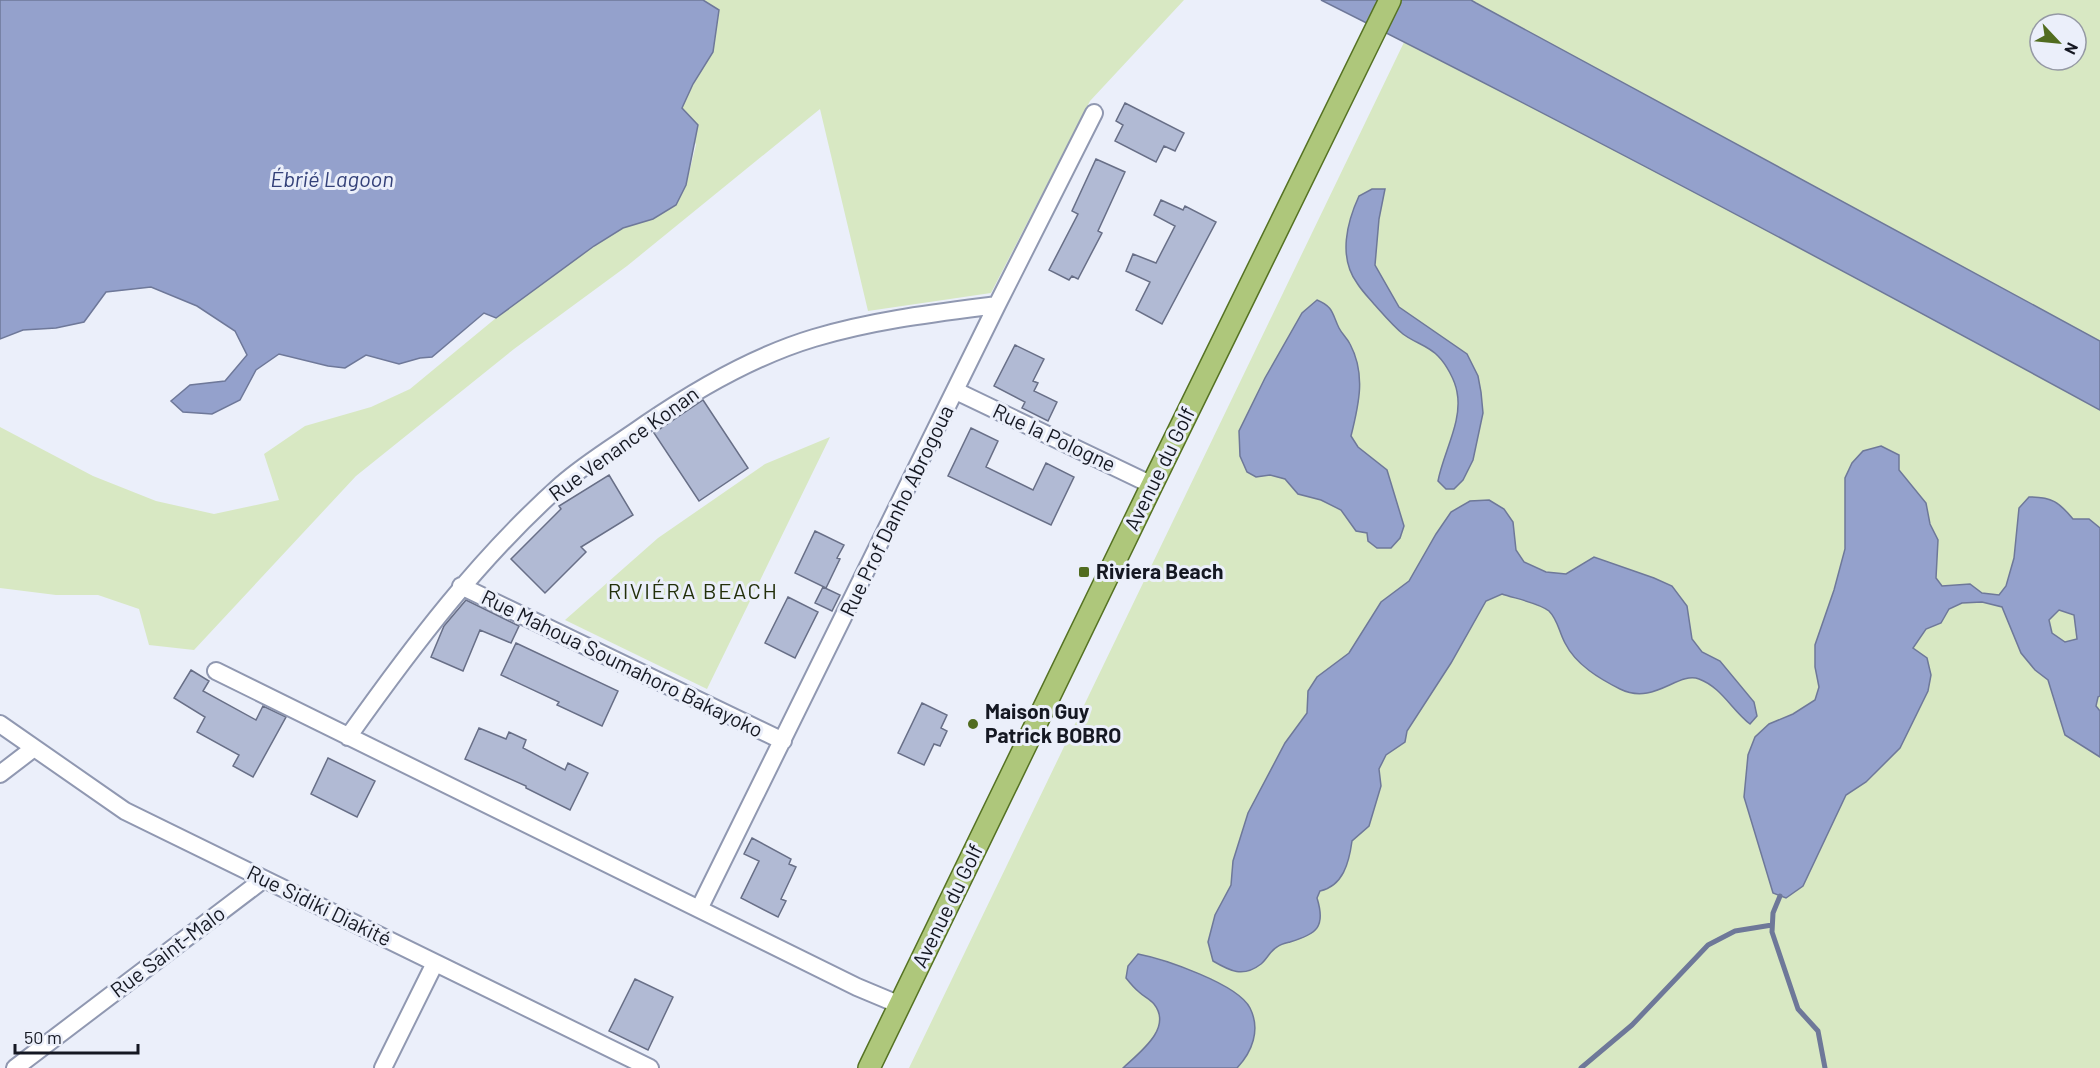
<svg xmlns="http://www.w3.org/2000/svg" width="2100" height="1068" font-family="Barlow,sans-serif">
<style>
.green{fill:#d8e8c3;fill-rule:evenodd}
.water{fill:#94a1cc;stroke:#6e7899;stroke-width:1.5;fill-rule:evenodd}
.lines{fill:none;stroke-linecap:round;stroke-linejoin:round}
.stream{stroke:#6e7899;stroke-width:5}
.building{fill:#b1bad4;stroke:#686f87;stroke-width:1.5}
.minor-casing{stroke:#9098b1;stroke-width:20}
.major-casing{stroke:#557223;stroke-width:24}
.minor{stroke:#fff;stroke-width:16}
.major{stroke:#aec77b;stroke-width:21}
.poi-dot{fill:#516c1f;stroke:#ebeffa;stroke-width:2}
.labels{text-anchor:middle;stroke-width:6;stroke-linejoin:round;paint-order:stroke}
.street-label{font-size:21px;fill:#151822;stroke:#ebeffa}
.poi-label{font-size:21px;font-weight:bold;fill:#151822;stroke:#ebeffa;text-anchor:start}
.water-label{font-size:22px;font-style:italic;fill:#344179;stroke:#ebeffa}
.neighbourhood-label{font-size:22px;letter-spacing:1.5px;fill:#222f0a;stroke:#ebeffa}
</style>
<rect width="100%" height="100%" fill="#ebeffa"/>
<path class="green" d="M 703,0 L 1184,0 L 1090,101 L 991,293 L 868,311 L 820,109 L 627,266 L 514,349 L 356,476 L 194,650 L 149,645 L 139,609 L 98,595 L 56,595 L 0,588 L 0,427 L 93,476 L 156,501 L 214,514 L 279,500 L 264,454 L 305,426 L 371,407 L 410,389 L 496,318 L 594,246 L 623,228 L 653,219 L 676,205 L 686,185 L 696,145 L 682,108 L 693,84 L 713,52 L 719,11 Z
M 1426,0 L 2100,0 L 2100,1068 L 909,1068 L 1408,34 ZM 2040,24 L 2076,24 L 2076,60 L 2040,60 Z
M 830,437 L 707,689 L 565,620 L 658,538 L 765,464 Z"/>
<path class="water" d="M 0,0 L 703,0 L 719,10 L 713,52 L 693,84 L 682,108 L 698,125 L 686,185 L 676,205 L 653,219 L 623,228 L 594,246 L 496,318 L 484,313 L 432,357 L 420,358 L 399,364 L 366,355 L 345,368 L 328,366 L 279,354 L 256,370 L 240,400 L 212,414 L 183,412 L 171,401 L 190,385 L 225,381 L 247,355 L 235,331 L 197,306 L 151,287 L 106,292 L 84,322 L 56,328 L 23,330 L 0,339 Z
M 1321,0 L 1471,0 L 1476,3 L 2100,341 L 2100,410 C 1843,270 1584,132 1321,0 Z
M 1372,189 L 1385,189 L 1379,219 L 1375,265 L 1399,307 L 1467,354 L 1478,376 L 1481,392 L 1483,413 L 1473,460 L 1463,480 L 1454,489 L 1446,489 L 1438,481 C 1443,453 1463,421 1457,392 C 1455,380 1446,364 1438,356 C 1429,346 1413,342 1403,334 C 1393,326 1383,314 1374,304 C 1368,297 1362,291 1357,283 C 1338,257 1347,222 1359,196 Z
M 1317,300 C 1334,307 1332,314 1339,328 C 1342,334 1347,338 1350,344 C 1366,374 1359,404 1351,436 L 1358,447 L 1387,470 L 1404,526 L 1400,538 L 1391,548 L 1377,548 L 1368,541 L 1367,533 L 1356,531 L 1341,510 L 1321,500 L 1298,494 L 1285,479 L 1270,475 L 1256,477 L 1247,472 L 1240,456 L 1239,431 L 1265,378 L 1302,313 Z
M 1881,446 L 1899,455 L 1899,470 L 1926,503 L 1930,524 L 1938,540 L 1936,578 L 1942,586 L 1970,584 L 1982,593 L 1999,595 L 2006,586 L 2014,558 L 2019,508 L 2029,497 C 2052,497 2059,502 2073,519 L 2089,519 L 2100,528 L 2100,696 L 2098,697 L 2096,706 L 2100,711 L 2100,757 L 2065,735 L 2048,680 L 2035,670 L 2021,653 L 2002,607 L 1982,602 L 1962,603 L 1949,609 L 1941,623 L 1926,629 L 1913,648 L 1927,658 L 1931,675 L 1928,691 L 1900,748 L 1866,782 L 1846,795 L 1803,886 L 1786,898 L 1773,893 L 1744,797 L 1748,755 L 1755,737 L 1769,724 L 1793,714 L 1815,700 L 1819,687 L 1815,667 L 1815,645 L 1834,590 L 1845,549 L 1845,478 L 1852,463 L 1863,451 ZM 2059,610 L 2074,615 L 2077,639 L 2065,642 L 2052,633 L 2049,620 Z
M 1489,500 L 1504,509 L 1513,522 L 1516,550 L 1524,562 L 1546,572 L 1566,574 L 1594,557 L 1654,578 L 1672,586 L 1687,606 L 1692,639 L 1702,652 L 1720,661 L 1754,702 L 1757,716 L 1750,724 C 1732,710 1721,687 1699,679 C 1678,671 1654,706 1620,689 C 1600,679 1576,665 1565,643 C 1559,632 1558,620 1549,611 C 1540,603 1513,598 1502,594 L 1486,601 L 1451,663 L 1407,731 L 1405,742 L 1386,755 L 1379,769 L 1381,786 L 1369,826 L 1352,841 C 1349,863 1343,886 1320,891 L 1317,898 C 1326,927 1317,934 1290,942 C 1286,943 1281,944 1277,947 C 1270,951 1267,959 1261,964 C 1243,978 1230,971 1213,961 L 1208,942 L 1215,915 L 1231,885 L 1233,861 L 1248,813 L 1285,743 L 1307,713 L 1308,691 L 1317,677 L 1349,653 L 1381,602 L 1409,581 L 1436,534 L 1451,512 L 1470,501 Z
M 1138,954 C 1164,959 1238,984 1250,1008 C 1261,1030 1252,1052 1237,1068 L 1123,1068 C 1140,1052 1173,1028 1154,1004 C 1150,999 1143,996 1139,992 C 1134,988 1130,983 1126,978 L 1128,966 Z"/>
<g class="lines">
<path class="stream" d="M 1780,896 L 1773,913 L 1772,932 L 1798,1009 L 1818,1031 L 1825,1068
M 1581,1068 L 1632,1025 L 1708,945 L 1735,931 L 1772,925"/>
</g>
<path class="building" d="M 1125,103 L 1184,133 L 1175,151 L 1164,146 L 1156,162 L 1115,141 L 1123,125 L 1116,121 Z
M 1096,159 L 1125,172 L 1098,231 L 1102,233 L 1078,279 L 1072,276 L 1069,280 L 1049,270 L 1078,214 L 1072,211 Z
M 1161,200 L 1183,210 L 1185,206 L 1216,222 L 1162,324 L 1136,310 L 1150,282 L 1126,271 L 1133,254 L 1156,263 L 1175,226 L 1154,215 Z
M 1015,345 L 1044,359 L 1033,381 L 1038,383 L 1034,391 L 1057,402 L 1048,421 L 1022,408 L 1025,402 L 994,386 Z
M 703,400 L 748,468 L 699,501 L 654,433 Z
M 971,428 L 998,441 L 986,467 L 1033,490 L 1046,463 L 1074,477 L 1051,525 L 948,476 Z
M 609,475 L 633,515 L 581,547 L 586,552 L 545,593 L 511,559 L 561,509 L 559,506 Z
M 815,531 L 844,545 L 837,558 L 840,559 L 826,588 L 795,573 Z
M 823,587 L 840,595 L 832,611 L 815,603 Z
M 788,597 L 818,612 L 795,658 L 765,643 Z
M 466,600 L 519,626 L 511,643 L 480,630 L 463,671 L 431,657 L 444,626 Z
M 516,643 L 618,691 L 602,726 L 557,705 L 559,702 L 501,675 Z
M 191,670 L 209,681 L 203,691 L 256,720 L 263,706 L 286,717 L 253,777 L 233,766 L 239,755 L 197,732 L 205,717 L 174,698 Z
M 922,703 L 947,715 L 941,728 L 947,731 L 940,746 L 934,744 L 924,765 L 898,753 Z
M 479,728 L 506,739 L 509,732 L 526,740 L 523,748 L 565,770 L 568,763 L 588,773 L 570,810 L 526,788 L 526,786 L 465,759 Z
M 328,758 L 375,781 L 357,817 L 311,794 Z
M 752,838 L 791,859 L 789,864 L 796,867 L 781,899 L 786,901 L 778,917 L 741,898 L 759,861 L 744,854 Z
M 635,979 L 673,997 L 648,1050 L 609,1031 Z"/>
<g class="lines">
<g class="minor-casing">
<path id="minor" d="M 956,391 L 1152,485
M 461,586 L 783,741
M 216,671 L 857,987 L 900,1005
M 0,724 L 125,811 L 650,1068
M 348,737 C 412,647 478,559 561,485 C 587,462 618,444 646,424 C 697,389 754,356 814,338 C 874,320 935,313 997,305
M 0,774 L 34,748
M 699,909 L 997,305 L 1094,113
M 15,1068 L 264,879
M 383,1068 L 435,963"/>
</g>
<g class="major-casing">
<path id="major" d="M 869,1068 L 1152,485 L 1390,0"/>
</g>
<use href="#minor" class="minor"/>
<use href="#major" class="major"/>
</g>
<g class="poi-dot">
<rect x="1078" y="566" width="12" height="12" rx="3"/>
<circle cx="973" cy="724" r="6"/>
</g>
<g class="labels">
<g class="street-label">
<text transform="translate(1054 438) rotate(25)" y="7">Rue la Pologne</text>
<text transform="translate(624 444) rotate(-36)" y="7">Rue Venance Konan</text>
<text transform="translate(1160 469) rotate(-64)" y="7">Avenue du Golf</text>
<text transform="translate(897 511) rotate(-64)" y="7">Rue Prof Danho Abrogoua</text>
<text transform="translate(622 664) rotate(26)" y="7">Rue Mahoua Soumahoro Bakayoko</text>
<text transform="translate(319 906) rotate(26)" y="7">Rue Sidiki Diakité</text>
<text transform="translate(948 906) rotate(-64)" y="7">Avenue du Golf</text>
<text transform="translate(168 952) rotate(-37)" y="7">Rue Saint-Malo</text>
</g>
<g class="poi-label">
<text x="1096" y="579">Riviera Beach</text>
<text x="985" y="719">Maison Guy<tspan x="985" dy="24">Patrick BOBRO</tspan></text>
</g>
<g class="water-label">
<text x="332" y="187">Ébrié Lagoon</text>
</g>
<g class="neighbourhood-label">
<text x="693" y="599">RIVIÉRA BEACH</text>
</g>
</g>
<g transform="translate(2058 42) rotate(116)"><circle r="28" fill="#ebeffa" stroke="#9599a4" stroke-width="1.5"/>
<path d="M0-4.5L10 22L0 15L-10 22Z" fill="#516c1f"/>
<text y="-9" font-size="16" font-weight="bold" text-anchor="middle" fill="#151822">N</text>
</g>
<path d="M15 1044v9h123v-9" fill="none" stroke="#151822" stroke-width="3"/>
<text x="24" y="1044" font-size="18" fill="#151822" stroke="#ebeffa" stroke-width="4.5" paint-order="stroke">50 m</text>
</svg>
